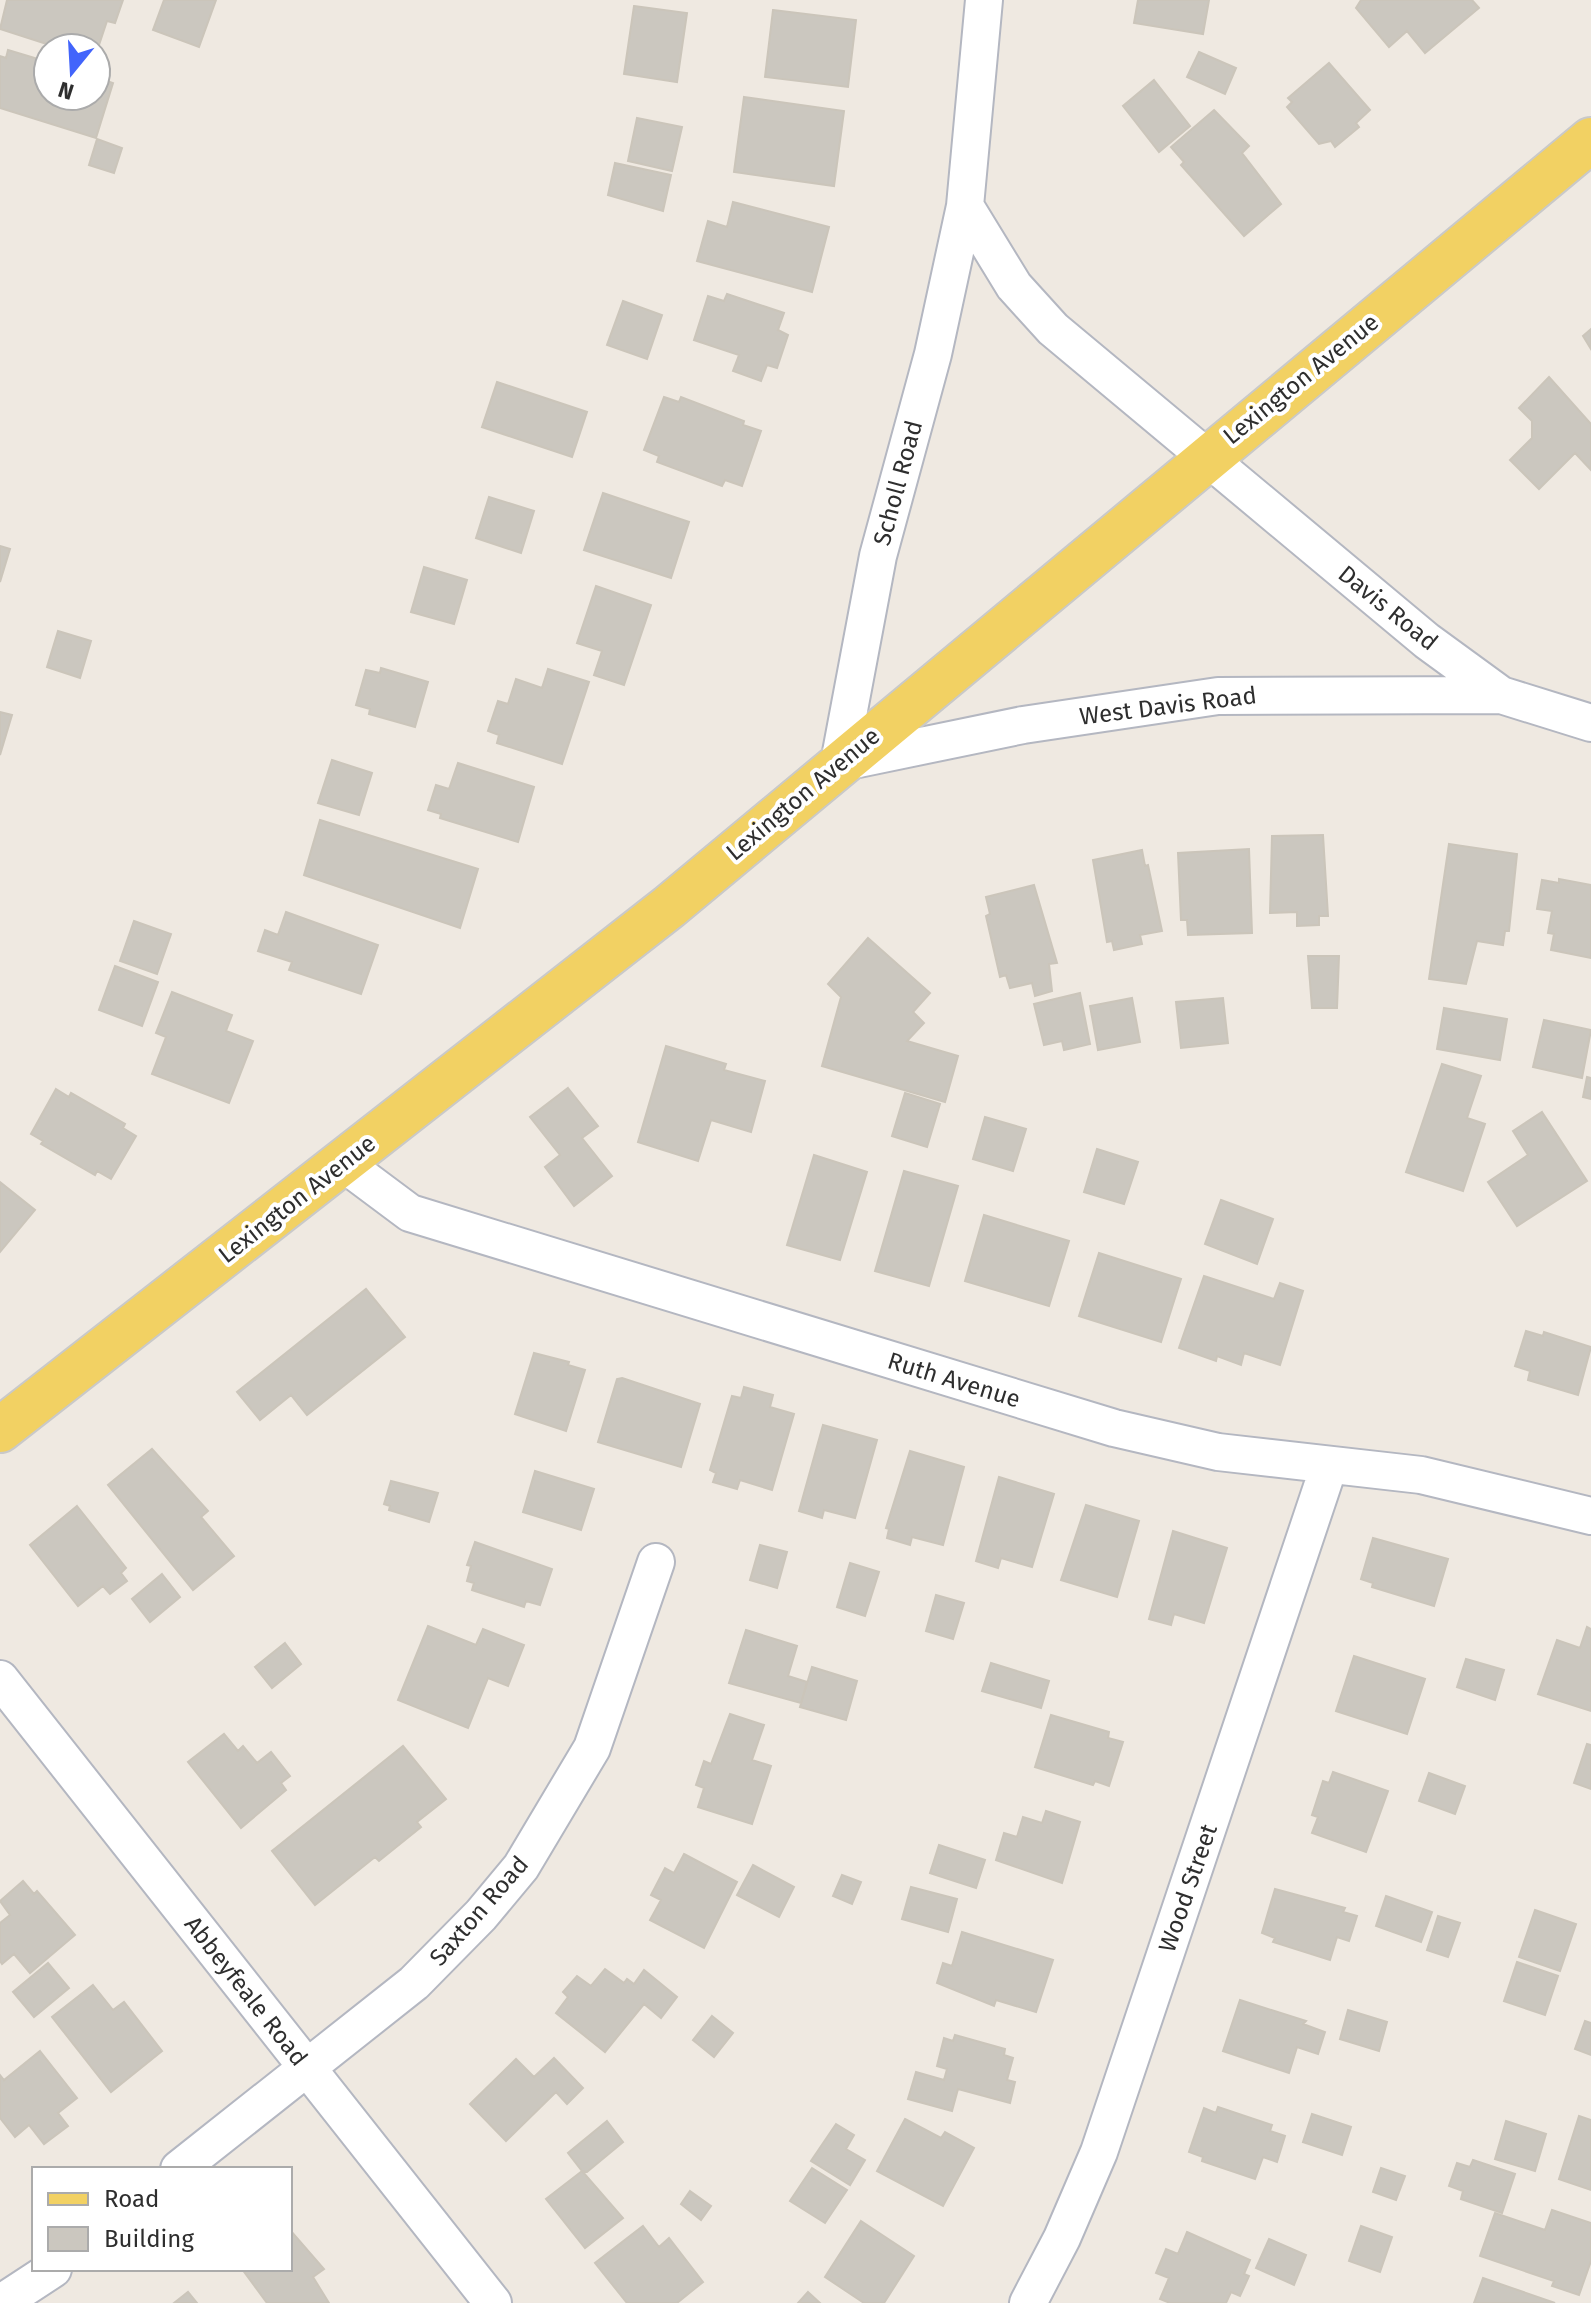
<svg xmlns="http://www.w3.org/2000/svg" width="1591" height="2303" font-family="'Fira Sans',sans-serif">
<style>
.building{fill:#cbc7bf;stroke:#cbc5ba;stroke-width:2}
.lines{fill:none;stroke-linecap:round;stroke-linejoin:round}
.minor-casing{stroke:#b4b7c1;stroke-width:40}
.primary-casing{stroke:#c9c9c9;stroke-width:48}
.minor{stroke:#fff;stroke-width:36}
.primary{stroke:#f2d163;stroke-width:44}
.labels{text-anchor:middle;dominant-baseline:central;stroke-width:8;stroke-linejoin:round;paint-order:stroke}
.street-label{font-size:24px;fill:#2e2e2e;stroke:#fff}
</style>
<rect width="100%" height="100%" fill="#efe9e1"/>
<path class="building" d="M7,0H123L115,23L107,21L96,54V48H59L0,29Z
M164,0H216L199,47L153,30Z
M1138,0H1209L1203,34L1134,23Z
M1361,0H1472L1479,8L1425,53L1407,31L1389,47L1356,8Z
M634,6L687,13L677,82L624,74Z
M773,10L856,20L848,87L765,77Z
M8,50L48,62V96H96V77L113,83L96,138L0,108V56L6,58Z
M1199,52L1236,68L1225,94L1187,77Z
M1329,63L1370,110L1356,123L1359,127L1335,147L1331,141L1319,144L1287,107L1292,102L1288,98Z
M1154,80L1190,126L1159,152L1123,106Z
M744,97L844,111L834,186L734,172Z
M1214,110L1249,146L1242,153L1281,204L1244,236L1181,165L1184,162L1171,147Z
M637,118L682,127L672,171L628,161Z
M97,139L122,148L114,173L89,165Z
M615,163L671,175L663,211L608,195Z
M733,202L829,227L812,292L697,261L708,221L727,227Z
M727,294L784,313L778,330L788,335L777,368L767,365L761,381L733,371L739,355L694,340L708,296L724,301Z
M623,301L662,315L647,359L607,345Z
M1591,329V349L1583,336Z
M1549,377L1591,424V470L1575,453L1539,489L1510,460L1532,438V421L1519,408Z
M497,382L587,412L572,457L482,427Z
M664,397L679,402L681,397L744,421L743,425L761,431L742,486L725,480L722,486L657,462L659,456L644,450Z
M603,493L689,522L671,578L584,550Z
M489,497L534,511L521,553L476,538Z
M0,546L10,549L0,582Z
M424,567L467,580L454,624L411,612Z
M596,586L651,605L624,685L594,675L602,651L577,643Z
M58,631L91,641L80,678L47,667Z
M381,668L428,682L415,727L369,714L370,709L356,705L366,670L380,673Z
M548,669L589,682L562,764L497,743L499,735L488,731L498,701L508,704L516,679L542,688Z
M0,712L12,715L0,755Z
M332,760L372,773L359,815L318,803Z
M458,763L534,787L518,842L440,818L441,814L428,810L436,785L449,789Z
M320,820L478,869L460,928L304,875Z
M1323,835L1328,916H1319V925L1297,926V912L1270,913L1272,836Z
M1449,844L1517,854L1509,931H1505L1503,945L1477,941L1466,984L1429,979Z
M1249,849L1252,933L1188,935L1187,920H1181L1178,853Z
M1142,850L1145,866L1148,865L1162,931L1140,935L1142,944L1114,950L1112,941L1107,942L1093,860Z
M1559,879L1591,885V958L1551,950L1554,934L1548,933L1552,911L1537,909L1542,880L1559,883Z
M1034,885L1057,963L1049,964L1052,991L1035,996L1032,983L1010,988L1006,975L1000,977L986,916L990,914L986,897Z
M286,912L378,945L361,994L289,970L292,962L258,951L265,930L278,935Z
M134,921L171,934L157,974L120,961Z
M868,938L930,993L913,1012L924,1023L907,1041L958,1056L945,1102L822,1066L841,997L828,984Z
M1308,956H1339L1337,1008H1312Z
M115,966L158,982L142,1026L99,1010Z
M172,992L232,1015L226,1031L253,1041L229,1103L152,1074L166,1037L156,1033Z
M1080,993L1090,1044L1064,1050L1062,1041L1044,1045L1034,1004Z
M1132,998L1140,1042L1098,1050L1090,1006Z
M1223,998L1228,1043L1181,1048L1176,1002Z
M1444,1008L1507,1019L1500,1060L1437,1049Z
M1544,1020L1591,1030L1582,1078L1533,1067Z
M666,1046L726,1064L724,1070L765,1081L751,1132L711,1120L698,1161L638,1142Z
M1442,1064L1481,1076L1467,1118L1485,1124L1463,1191L1406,1172Z
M1587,1077L1591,1078V1099L1583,1097Z
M568,1088L598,1126L582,1138L612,1176L574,1206L545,1167L560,1155L530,1117Z
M56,1089L69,1097L71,1093L125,1124L123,1128L136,1136L111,1179L97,1171L95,1175L41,1144L43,1141L31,1134Z
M905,1093L940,1104L927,1147L892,1136Z
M1542,1112L1587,1181L1517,1226L1488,1182L1528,1155L1513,1131Z
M985,1117L1026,1129L1013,1171L973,1159Z
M1097,1149L1138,1162L1124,1204L1084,1192Z
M814,1155L867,1172L840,1260L787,1245Z
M904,1171L958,1186L929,1286L875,1271Z
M0,1182L35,1210L0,1252Z
M1221,1200L1273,1219L1257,1264L1205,1244Z
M984,1215L1069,1241L1049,1306L965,1281Z
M1099,1253L1181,1279L1161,1342L1079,1316Z
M1204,1276L1274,1299L1280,1283L1303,1291L1280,1365L1244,1353L1241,1365L1217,1356L1216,1361L1179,1348Z
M366,1289L405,1337L307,1415L291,1395L260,1420L237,1392Z
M1526,1331L1543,1336L1544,1332L1591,1347L1578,1395L1528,1380L1530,1371L1515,1366Z
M534,1353L569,1362L568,1365L585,1370L566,1431L515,1414Z
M622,1378L700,1404L681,1467L598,1442L617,1379Z
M744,1387L773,1395L770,1407L794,1414L772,1490L740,1480L737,1489L713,1482L716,1473L710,1470L732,1396L741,1398Z
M823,1425L877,1440L855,1518L824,1510L822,1518L799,1511Z
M152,1449L208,1511L201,1517L234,1556L193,1590L108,1485Z
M910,1451L964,1467L943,1545L912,1537L910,1545L887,1538L889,1529L886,1528Z
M535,1471L594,1489L581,1530L523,1512Z
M999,1477L1054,1494L1032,1567L1001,1558L998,1568L976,1561Z
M391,1481L438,1493L429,1522L389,1510L390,1506L384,1504Z
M1086,1505L1139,1521L1117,1597L1061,1580Z
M77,1506L126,1568L121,1573L127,1581L110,1594L103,1586L78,1606L30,1545Z
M1173,1531L1227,1548L1204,1623L1174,1614L1171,1625L1149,1619Z
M1373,1538L1448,1559L1434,1606L1372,1587L1373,1583L1361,1579Z
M475,1542L552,1569L540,1605L526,1601L524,1607L472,1590L474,1583L467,1581L471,1566L467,1565Z
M760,1545L787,1552L777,1588L750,1580Z
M850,1563L879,1572L865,1616L837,1607Z
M162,1574L180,1597L150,1622L132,1599Z
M936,1595L964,1603L953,1639L926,1631Z
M428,1626L476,1645L483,1629L524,1645L508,1686L488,1678L468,1728L398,1700Z
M1587,1627L1591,1629V1711L1538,1694L1557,1640L1580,1648Z
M746,1630L797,1646L788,1676L807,1682L801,1703L729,1683Z
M285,1643L301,1664L272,1688L255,1667Z
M1354,1656L1425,1679L1407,1734L1336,1711Z
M1466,1659L1504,1670L1495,1700L1457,1687Z
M991,1663L1049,1681L1041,1708L982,1691Z
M812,1667L857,1681L846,1720L800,1707Z
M730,1714L764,1725L752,1760L771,1766L752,1824L698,1807L704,1788L696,1785L704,1761L711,1764Z
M1051,1715L1109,1732L1108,1738L1123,1742L1109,1786L1095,1781L1093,1785L1035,1767Z
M224,1734L238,1751L243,1746L257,1763L271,1752L290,1776L281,1783L286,1790L241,1828L188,1762Z
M1587,1744L1591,1745V1789L1574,1783Z
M403,1746L446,1799L417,1822L421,1827L379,1861L375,1857L315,1905L272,1851Z
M1333,1772L1388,1791L1366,1852L1312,1833L1318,1817L1312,1815L1323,1781L1329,1783Z
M1429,1773L1465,1786L1455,1814L1419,1801Z
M1046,1811L1080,1822L1062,1883L996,1860L1004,1833L1017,1837L1023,1817L1042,1823Z
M939,1845L985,1860L976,1888L930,1873Z
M684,1854L737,1882L704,1948L650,1920L661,1900L651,1895L665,1868L674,1873Z
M753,1865L794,1887L779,1917L737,1895Z
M842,1875L861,1882L852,1904L833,1896Z
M23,1881L34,1894L37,1891L75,1935L30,1973L14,1954L2,1964L0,1961V1923L10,1915L0,1901Z
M911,1887L957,1899L948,1932L902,1919Z
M1275,1889L1345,1908L1343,1912L1357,1916L1349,1941L1337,1937L1330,1960L1273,1942L1275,1938L1262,1933Z
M1386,1896L1432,1912L1421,1942L1376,1926Z
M1535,1910L1576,1924L1560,1971L1519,1957Z
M1438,1916L1460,1923L1448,1957L1427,1950Z
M962,1932L1053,1960L1036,2012L996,2000L994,2006L937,1983L943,1963L952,1966Z
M1517,1962L1558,1976L1545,2015L1504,2001Z
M48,1963L69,1988L34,2017L13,1992Z
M605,1969L624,1983L627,1979L634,1984L644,1970L677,1997L661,2018L644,2004L605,2052L556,2013L568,1997L563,1992L577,1976L591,1986Z
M93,1985L113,2010L124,2002L162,2051L111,2092L52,2017Z
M1240,2000L1306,2021L1303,2024L1325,2032L1318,2054L1297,2047L1289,2073L1223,2051Z
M1348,2010L1387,2022L1379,2051L1340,2039Z
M712,2016L733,2033L714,2057L693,2040Z
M1585,2021L1591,2023V2055L1575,2049Z
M955,2035L1005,2049L1004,2055L1013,2058L1007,2080L1015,2082L1010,2103L958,2089L952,2111L908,2099L916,2072L944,2080L947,2069L937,2066L944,2038L953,2041Z
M40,2051L77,2098L58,2113L68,2126L44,2144L29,2125L15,2137L0,2118V2075L4,2080Z
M554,2058L583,2088L567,2104L556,2092L506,2141L470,2104L516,2059L534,2077Z
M1218,2107L1272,2125L1270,2131L1285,2136L1277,2162L1263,2157L1255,2179L1202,2161L1203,2157L1189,2152L1204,2108L1216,2113Z
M1312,2114L1351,2127L1342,2155L1303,2142Z
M1579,2116L1591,2120V2190L1559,2179Z
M905,2119L941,2138L945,2132L974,2148L943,2206L877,2171Z
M607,2121L623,2142L587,2172L582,2171L568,2153Z
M1506,2121L1546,2134L1535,2171L1495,2159Z
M836,2124L854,2135L846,2149L865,2160L850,2185L811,2161Z
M1473,2160L1515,2174L1502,2213L1461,2199L1463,2191L1449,2186L1457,2163L1470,2167Z
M812,2168L847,2190L825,2223L790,2201Z
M1381,2168L1405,2176L1396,2200L1373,2192Z
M582,2171L623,2218L585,2248L546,2199Z
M690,2191L711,2206L701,2220L681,2204Z
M1552,2210L1591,2223V2261L1579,2295L1552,2286L1554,2281L1480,2256L1495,2213L1545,2230Z
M861,2221L914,2256L884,2303H864L825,2277Z
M643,2226L659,2247L669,2238L703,2282L677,2303H627L595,2263Z
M1361,2226L1392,2237L1380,2272L1349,2261Z
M290,2230L324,2269L313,2277L329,2303H267L242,2269H290Z
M1187,2232L1250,2260L1244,2274L1249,2276L1240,2296L1231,2292L1226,2303H1170L1160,2299L1169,2278L1156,2273L1166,2249L1178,2254Z
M1269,2239L1306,2255L1294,2285L1256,2268Z
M1483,2278L1555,2303H1474Z
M188,2292L197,2303H174Z
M808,2292L820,2303H798Z"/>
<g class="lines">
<defs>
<path id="minor" d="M984,0L965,206L1014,286L1053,329L1427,641L1501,695L1591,723
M965,206L933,354L878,556L839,763L1023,725L1218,696L1501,695
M343,1163L410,1213L1114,1428L1218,1452L1421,1475L1591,1516
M0,1679L493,2303
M179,2169L414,1983L481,1915L521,1867L592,1748L656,1562
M1,2303L53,2269
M1028,2303L1062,2238L1099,2152L1329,1466"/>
<path id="primary" d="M0,1430L669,907L1591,140"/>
</defs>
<use href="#minor" class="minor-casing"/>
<use href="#primary" class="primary-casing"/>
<use href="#minor" class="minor"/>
<use href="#primary" class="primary"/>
</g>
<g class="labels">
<g class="street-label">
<text transform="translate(1301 379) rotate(-39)">Lexington Avenue</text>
<text transform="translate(898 483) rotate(-75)">Scholl Road</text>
<text transform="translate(1388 608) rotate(39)">Davis Road</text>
<text transform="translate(1168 706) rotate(-7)">West Davis Road</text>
<text transform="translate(803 794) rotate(-40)">Lexington Avenue</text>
<text transform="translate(297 1199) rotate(-38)">Lexington Avenue</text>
<text transform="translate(954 1380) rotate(17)">Ruth Avenue</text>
<text transform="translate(1188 1888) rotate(-71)">Wood Street</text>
<text transform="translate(479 1911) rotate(-49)">Saxton Road</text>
<text transform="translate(246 1991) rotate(52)">Abbeyfeale Road</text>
</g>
</g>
<rect x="32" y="2167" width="260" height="104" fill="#ffffff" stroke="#ababab" stroke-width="2"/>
<rect x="48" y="2193" width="40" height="12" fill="#f2d163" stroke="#ababab" stroke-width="2"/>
<text x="104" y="2207" font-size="24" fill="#2e2e2e">Road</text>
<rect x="48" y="2227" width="40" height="24" fill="#cbc7bf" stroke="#ababab" stroke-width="2"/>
<text x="104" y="2247" font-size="24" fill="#2e2e2e">Building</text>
<g transform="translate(72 72) rotate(198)"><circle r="38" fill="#ffffff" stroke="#ababab" stroke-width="2"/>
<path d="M0-6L14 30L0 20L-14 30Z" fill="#4264fb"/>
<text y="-12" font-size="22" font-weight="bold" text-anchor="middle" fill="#2e2e2e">N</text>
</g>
</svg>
